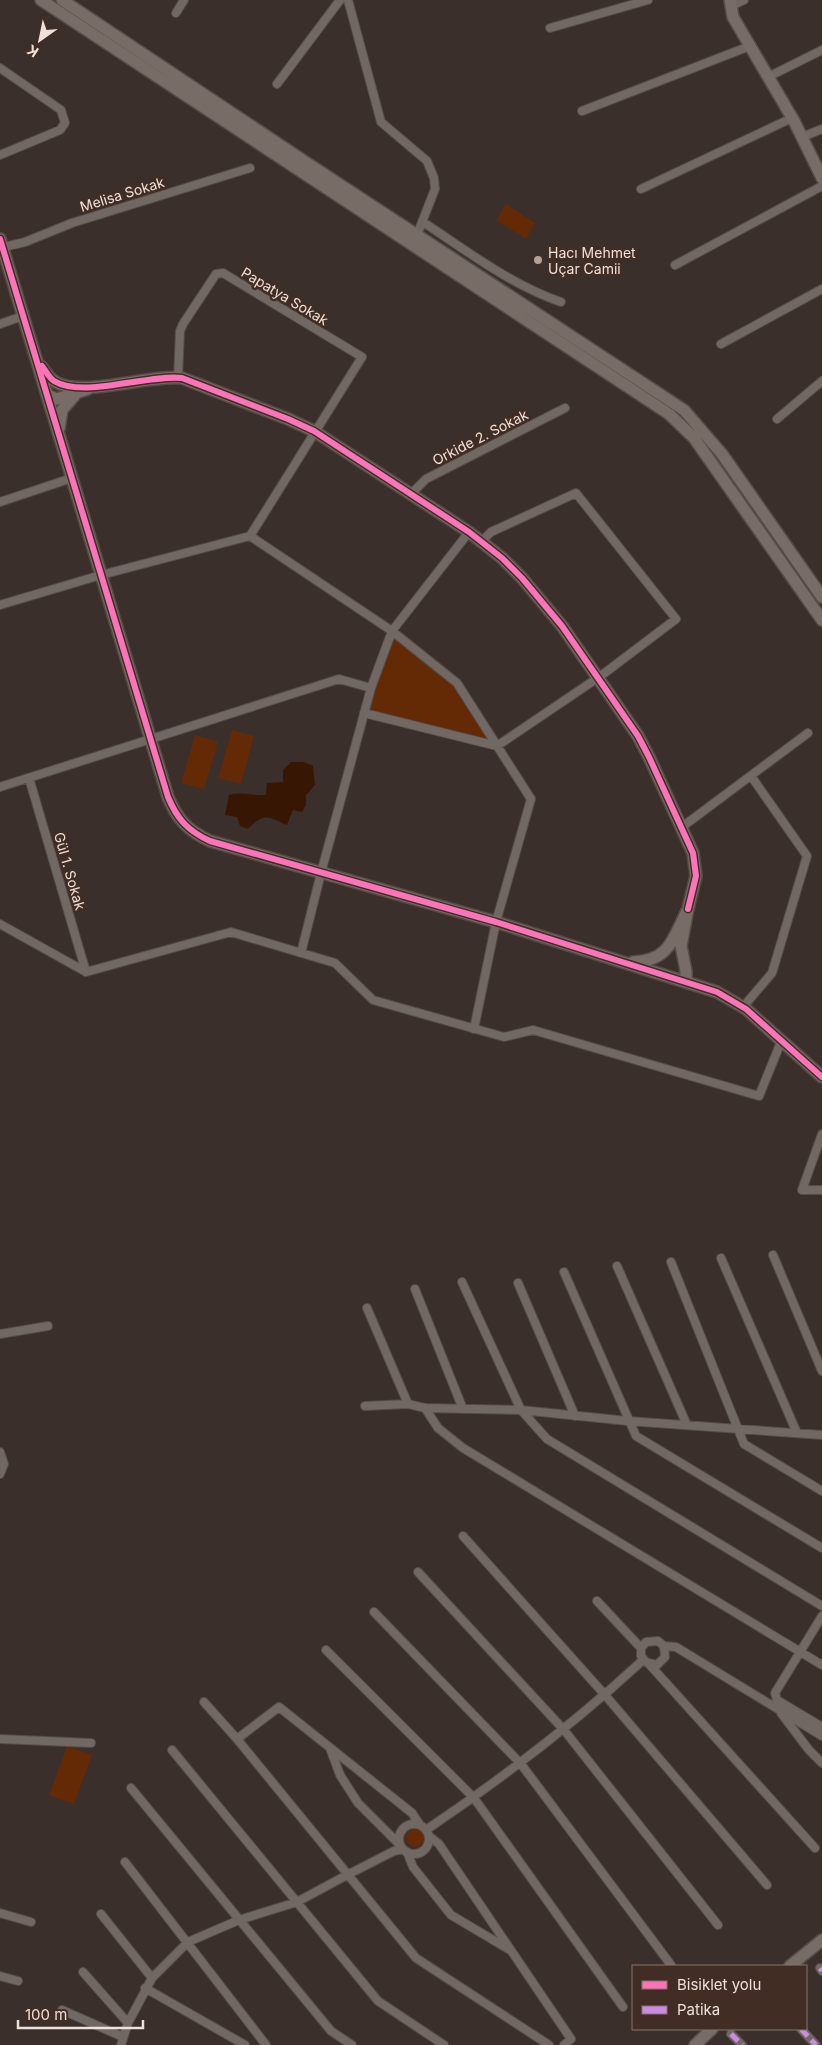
<svg xmlns="http://www.w3.org/2000/svg" width="822" height="2045" font-family="Inter,sans-serif">
<style>
.green{fill:#642a06}
.water{fill:#381604}
.lines{fill:none;stroke-linecap:round;stroke-linejoin:round}
.street-casing{stroke:#564c47;stroke-width:10}
.secondary-casing{stroke:#564c47;stroke-width:14}
.street{stroke:#716864;stroke-width:8}
.secondary{stroke:#786c66;stroke-width:11}
.quiet{stroke:#ca8be6;stroke-width:5;stroke-dasharray:10 5;stroke-linecap:butt}
.cycleway-casing{stroke:#412d23;stroke-width:9}
.cycleway{stroke:#fb73b8;stroke-width:6}
.poi-dot{fill:#afa29c;stroke:#412d23;stroke-width:2}
.labels{text-anchor:middle;dominant-baseline:central;stroke-width:5;stroke-linejoin:round;paint-order:stroke}
.street-label{font-size:14px;fill:#eee0da;stroke:#412d23}
.poi-label{font-size:14px;fill:#eee0da;stroke:#412d23;text-anchor:start}
</style>
<rect width="100%" height="100%" fill="#3a2f2a"/>
<path class="green" d="M506,204L535,223L526,239L496,220Z
M392,631L457,683L497,746L364,713Z
M232,730L254,736L241,784L218,778Z
M195,735L218,742L204,789L181,783Z
M67,1746L92,1755L74,1804L49,1795Z
M406 1838a9 9 0 1 1 18 0a9 9 0 1 1-18 0Z"/>
<path class="water" d="M291,762H304L313,766L315,785L306,795V805L302,812L293,810L287,825C268,817 265,812 248,829L240,826L237,817L225,815L229,795C242,791 252,796 266,795L267,783L283,782V770Z"/>
<g class="lines">
<defs>
<path id="street" d="M348,0L381,122L427,161L434,178L435,189L417,235
M731,6L744,0
M176,13L184,0
M550,28L648,0
M0,68L61,110L65,123L60,130L0,155
M768,77L822,50
M277,84L340,0
M582,111L750,46
M802,137L822,129
M641,189L792,118
M423,222C467,251 511,285 561,302
M0,248L25,242L72,223L250,168
M675,265L822,186
M0,324L23,316
M721,344L822,289
M178,378L180,331L183,324L216,274L223,273L362,357L250,536
M777,419L822,381
M411,494L426,479L565,408
M0,502L72,478
M0,605L101,575L250,536L392,631L457,683L531,799L496,922L474,1029
M364,713L497,746L602,675L676,619L576,493L491,532L482,541
M29,778L86,972
M0,787L339,679L371,688
M682,827L808,733
M0,924L86,972L231,932L335,963L373,1000L504,1037L533,1030L759,1096L781,1042
M301,953L321,873L371,688L392,631L469,532
M743,1007L772,973L807,856L751,776
M822,1134L802,1190H822
M773,1255L822,1371
M721,1258L797,1433
M671,1262L744,1444L822,1491
M617,1266L687,1425
M564,1272L636,1436L822,1548
M462,1282L521,1410L547,1439L822,1606
M518,1283L575,1416
M415,1289L463,1409
M367,1308L408,1404
M0,1334L48,1326
M365,1406L408,1404L425,1408L521,1410L628,1421L822,1435
M425,1408L438,1428L463,1448L822,1665
M0,1452L4,1464L0,1474
M463,1536L605,1695L767,1885
M418,1572L564,1730L718,1925
M597,1601L641,1648V1656L646,1662L657,1665L665,1657L664,1646L658,1641L646,1642L641,1648
M374,1612L521,1764L671,1965
M822,1616L775,1693L777,1700L822,1727
M664,1646L676,1647L822,1736
M326,1650L474,1798L623,2007
M649,1664L815,1848
M204,1702L237,1739L416,1958L549,2045
M781,1713L809,1750L822,1763
M0,1739L91,1743
M237,1739L279,1707L412,1813L420,1825
M330,1748L340,1775L358,1803L400,1845
M172,1750L378,2001L444,2045
M131,1788L331,2031L352,2045
M399 1839a15 15 0 1 1 30 0a15 15 0 1 1-30 0Z
M426,1830C503,1778 575,1723 643,1660
M429,1836L439,1844L571,2039L564,2045
M407,1852L413,1867L451,1915L510,1950
M125,1862L266,2045
M0,1913L31,1922
M101,1914L152,1978
M820,1968L822,1971
M83,1972L128,2023
M0,1976L18,1981
M145,1988L245,2045
M62,2010L123,2037
M801,2029L816,2045
M731,2034L742,2045
M121,2045L128,2023L152,1978L188,1942L239,1920L297,1902L347,1875L394,1851L403,1849"/>
<path id="secondary" d="M41,0L669,414L694,438L822,620
M62,0L304,161L684,410L722,454L822,597
M730,0L733,17L794,121L822,178
M0,239L168,797C177,819 188,831 210,841L496,922L717,992L746,1009L822,1077
M41,366C45,371 48,377 54,381C81,399 148,374 182,378L288,419L314,431L469,532L502,558L522,578L562,626L638,736L649,757L693,853L696,876L688,909
M46,392L49,396L57,399L88,389
M59,429L62,410L75,395
M633,962C671,961 673,937 688,909L681,946L686,971V981
M790,1966L822,1940
M695,2045L712,2029"/>
</defs>
<use href="#street" class="street-casing"/>
<use href="#secondary" class="secondary-casing"/>
<use href="#street" class="street"/>
<use href="#secondary" class="secondary"/>
<path class="quiet" d="M820,1968L822,1971
M801,2029L816,2045
M731,2034L742,2045"/>
<defs>
<path id="cycleway" d="M0,239L168,797C177,819 188,831 210,841L496,922L717,992L746,1009L822,1077
M42,366C46,371 49,378 54,381C83,399 148,374 182,378L288,419L314,431L469,532L502,558L522,578L562,626L638,736L649,757L693,853L696,876L688,909"/>
</defs>
<use href="#cycleway" class="cycleway-casing"/>
<use href="#cycleway" class="cycleway"/>
</g>
<circle class="poi-dot" cx="538" cy="260" r="5"/>
<g class="labels">
<g class="street-label">
<text transform="translate(122 194) rotate(-17)">Melisa Sokak</text>
<text transform="translate(285 296) rotate(31)">Papatya Sokak</text>
<text transform="translate(480 437) rotate(-27)">Orkide 2. Sokak</text>
<text transform="translate(70 871) rotate(74)">Gül 1. Sokak</text>
</g>
<g class="poi-label">
<text x="548" y="252">Hacı Mehmet<tspan x="548" dy="16">Uçar Camii</tspan></text>
</g>
</g>
<rect x="632" y="1965" width="175" height="65" fill="#412d23" stroke="#86756c"/>
<rect x="642" y="1981" width="25" height="8" fill="#fb73b8" stroke="#86756c"/>
<text x="677" y="1990" font-size="15" fill="#eee0da">Bisiklet yolu</text>
<rect x="642" y="2006" width="25" height="8" fill="#ca8be6" stroke="#86756c"/>
<text x="677" y="2015" font-size="15" fill="#eee0da">Patika</text>
<g transform="translate(40 40) rotate(213)" stroke="#412d23" stroke-width="4" paint-order="stroke">
<path d="M0-4L9 19L0 12L-9 19Z" fill="#eee0da"/>
<text y="-8" font-size="14" font-weight="bold" text-anchor="middle" fill="#eee0da">K</text>
</g>
<path d="M18 2020v8h125v-8" fill="none" stroke="#eee0da" stroke-width="2.5"/>
<text x="25" y="2020" font-size="15" fill="#eee0da" stroke="#412d23" stroke-width="4" paint-order="stroke">100 m</text>
</svg>
